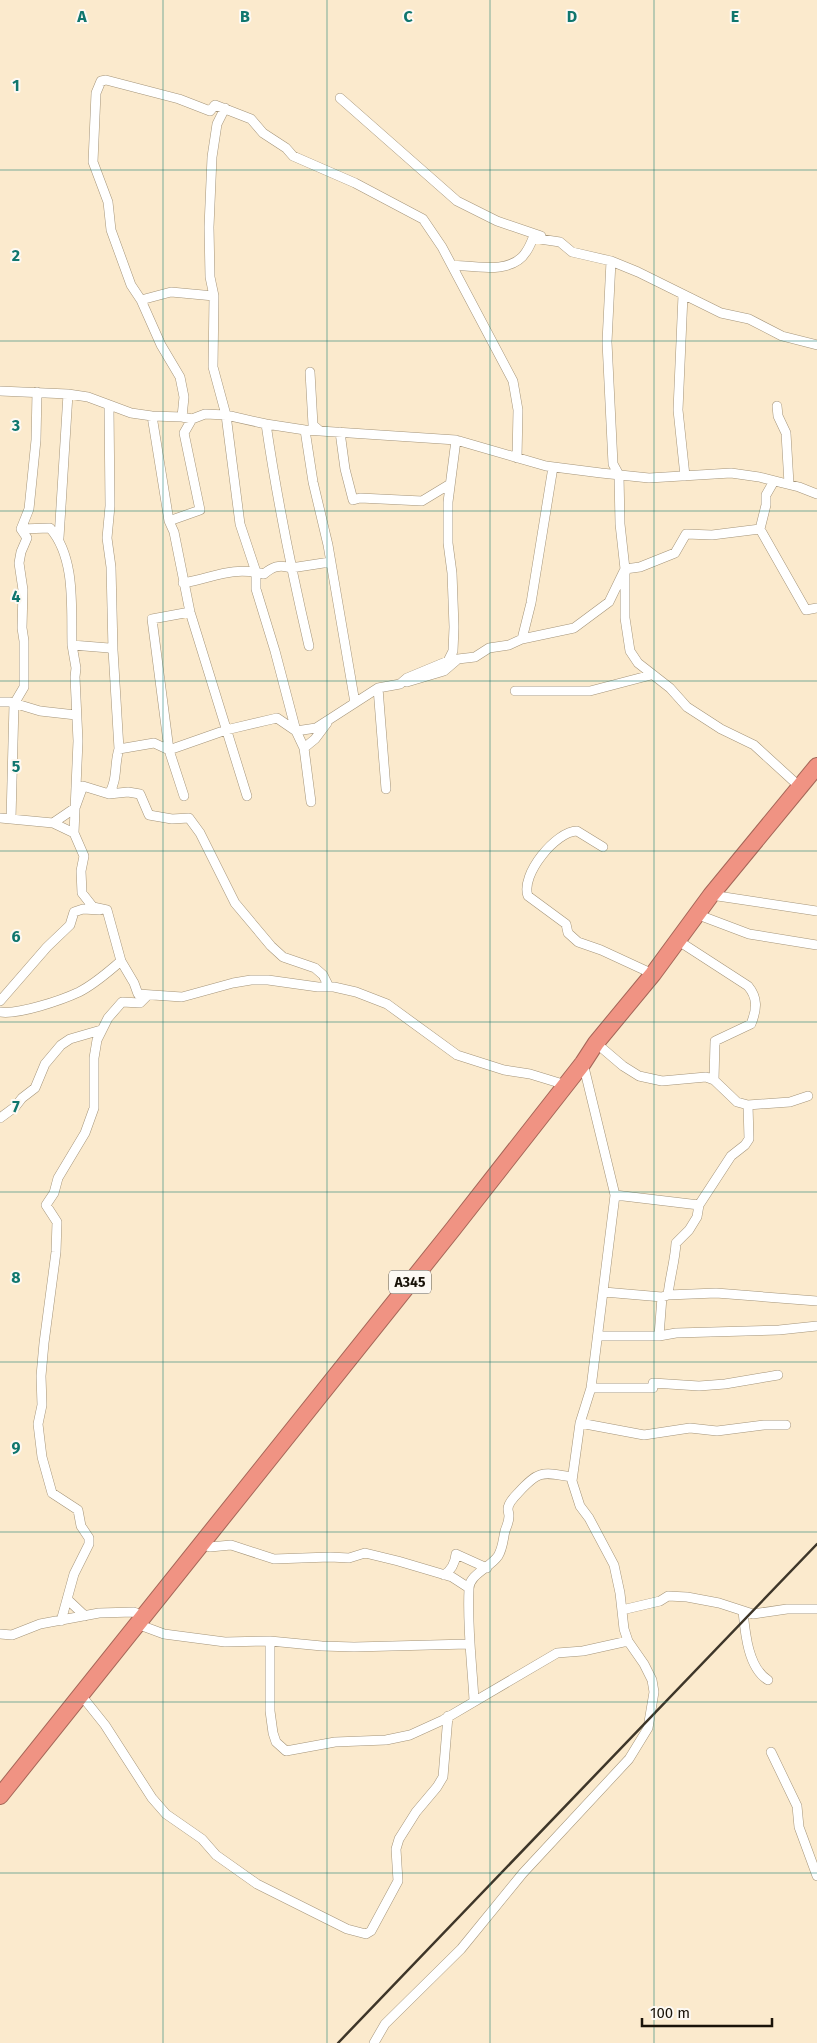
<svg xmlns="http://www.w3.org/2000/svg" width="817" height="2043" font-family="'Fira Sans',sans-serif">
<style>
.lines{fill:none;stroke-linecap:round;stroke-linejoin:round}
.street-casing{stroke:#a49479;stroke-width:10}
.highway-casing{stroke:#a56658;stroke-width:18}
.street{stroke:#fff;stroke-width:9}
.highway{stroke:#f09383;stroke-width:16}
.rail{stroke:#3e3629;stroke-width:2.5}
.grid{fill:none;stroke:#0f766e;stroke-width:1;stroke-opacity:0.55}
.labels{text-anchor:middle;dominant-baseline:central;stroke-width:4;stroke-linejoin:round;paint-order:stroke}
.shield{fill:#fdf9f3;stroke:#5d584f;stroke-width:1}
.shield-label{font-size:14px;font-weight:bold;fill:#191309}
.grid-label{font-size:16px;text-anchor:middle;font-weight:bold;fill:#0f766e;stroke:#fdf9f3;stroke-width:4;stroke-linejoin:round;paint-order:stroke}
</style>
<rect width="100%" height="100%" fill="#fbeacd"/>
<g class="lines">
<defs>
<path id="street" d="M340,98L457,201L497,221L541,236
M225,108L217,124L212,157L209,227L210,277L214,296L213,367L226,415L240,524L256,572V589L275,651L296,731L304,748L311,802
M611,261L607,342L613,464L619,475L620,524L625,569V618L630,651L638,663L670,688L687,707L721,729L754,745L800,787
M452,265C474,266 512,275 526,252C529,248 531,243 533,238L560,242L572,252L611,261L638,272L721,313L749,319L782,336L817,345
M683,295L678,410L685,476
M141,300L171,292L214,296
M310,372L313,425L320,431
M0,391L68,394L88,397L131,413L152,416L182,417L192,419L205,414L226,415L266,424L305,430L456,440L546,466L601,473L649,478L731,473L759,477L799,487L817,494
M777,406L778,416L786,433L789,484
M109,407L110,506L107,538L111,567L113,650L119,749
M152,416L169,521L174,532L190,612L247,796
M182,417L184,397L180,377L161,345L141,300L131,285L111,230L108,202L93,162L96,93L101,81L106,80L179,99L210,111L215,105L251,119L263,133L286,148L293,156L355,183L423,219L442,247L513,381L518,410L517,458
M266,424C277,499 292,573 309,646
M305,430L313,482L328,545L355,703
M340,432L345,469L353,500L360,498L422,501L450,484
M169,521L200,510L184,433L192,419
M21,529L50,528C76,558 71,607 72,645
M760,529L806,610L817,608
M59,538L68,394
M183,583C214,578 230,566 264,574C272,567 279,564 291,568L330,562
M522,639L531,603L553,467
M407,682L444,671L458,659L475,657L489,648L509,645L522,639L574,628L609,602L625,569L640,567L675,553L686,534L712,535L760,529L766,505V495L774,481
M378,688L386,789
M515,691H590L651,675
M0,702H10L40,711L76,715
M304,748L315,739L327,723
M109,794C118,779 114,764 119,749L154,743L169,750L226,730L277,718L296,731L316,728L378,688L400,684L407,678L448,661L453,651L454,627L452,573L448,543V502L456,440
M184,796L169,750L152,619L190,612
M0,818L53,823L74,833
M11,819L14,704L24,687V641L22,628L23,590L19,563L21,552L27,538L21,529L29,509L36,440L37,392
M53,823L75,808L83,786L109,794L128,792L140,794L149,815L172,819L189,818L200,833L235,903L271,946L283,957L315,968L323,975L329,987
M603,847L577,831C556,831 520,875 528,896L566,924L568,933L578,942L601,950L653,974
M711,895L817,911
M107,910L121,961L134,983L138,994L182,997L233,983L251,980H268L318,987H334L356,992L387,1004L457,1055L504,1070L530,1074L566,1085
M107,910L93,907L82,893L81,871L84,856L74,833L78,741L75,677L76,668L72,645L109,648L113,650
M696,914L749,934L817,945
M677,940L748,986C758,998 757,1009 751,1024L715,1041L714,1080
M0,1001L47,947L70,925L74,912L83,909L100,910
M0,1012C18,1015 62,1000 79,992C95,984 108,972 121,961
M596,1043L623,1066L639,1076L662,1081L706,1077L714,1080L737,1102L748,1105L790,1102L808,1096
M0,1118L15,1107L22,1098L35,1088L45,1064L61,1045L70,1039L101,1030
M615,1195L699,1205
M604,1292L662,1297L668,1295L716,1293L817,1301
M668,1295C670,1276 675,1261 676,1243L689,1230L697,1217L699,1205L731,1156L745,1145L749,1139L748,1105
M598,1336H659L676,1333L779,1330L817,1326
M659,1336L662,1297
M591,1388H653V1383L699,1386L725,1384L778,1375
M580,1423L644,1435L690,1428L717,1431L764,1425H786
M200,1544L210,1547L231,1545L274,1559L330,1557L349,1558L365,1553L398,1561L452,1577L469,1588
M444,1575C452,1570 455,1563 456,1554L487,1568
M67,1599L85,1616
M622,1610L660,1601L668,1596L687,1597L719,1603L753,1614L787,1609H817
M743,1611C745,1632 748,1668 768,1680
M61,1621L74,1574L89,1544V1538L81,1526L78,1510L52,1493L42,1457L38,1424L42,1405L41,1376L44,1343L56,1252L57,1222L46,1205L54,1193L58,1178L85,1133L94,1108V1058L97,1040L108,1018L122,1002L140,1003L148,995
M137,1624L164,1634L225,1642L270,1641L322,1646L354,1647L468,1644
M0,1634L12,1635L40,1624L99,1613L134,1612L143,1617
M270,1641V1711L273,1733L276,1742L286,1751L335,1742L386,1740L410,1735L443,1720L557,1653L583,1651L628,1641
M81,1695L105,1725L152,1798L166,1814L202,1839L216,1855L257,1884L347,1929L366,1934L371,1931L398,1881L396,1849L399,1839L416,1812L437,1787L443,1777L448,1716
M474,1700C472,1663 467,1627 469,1589C469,1574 490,1568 498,1556C503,1548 503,1539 505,1531C507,1525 509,1522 509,1516C509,1514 508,1511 508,1509C508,1503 514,1497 518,1493C539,1470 542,1472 572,1477
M771,1752L797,1806L799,1827L817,1876
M374,2043L385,2024L461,1949L523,1873L629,1759L648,1728L654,1692L652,1680L644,1664L628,1641L624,1629L620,1593L614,1565L589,1518L580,1506L572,1481L580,1423L591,1388L615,1195L583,1063"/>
<path id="highway" d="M0,1796L453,1229L583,1063L596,1043L653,974L711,895L817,766"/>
</defs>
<use href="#street" class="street-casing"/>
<use href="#highway" class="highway-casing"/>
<use href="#street" class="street"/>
<use href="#highway" class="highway"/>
<path class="rail" d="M338,2043L817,1544"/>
</g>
<path class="grid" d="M163,0V2043M327,0V2043M490,0V2043M654,0V2043M0,170H817M0,341H817M0,511H817M0,681H817M0,851H817M0,1022H817M0,1192H817M0,1362H817M0,1532H817M0,1702H817M0,1873H817"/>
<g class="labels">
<rect class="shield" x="389" y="1270.5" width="42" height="23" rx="4"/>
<g class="shield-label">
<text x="410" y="1282">A345</text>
</g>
</g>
<g class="grid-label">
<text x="82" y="22">A</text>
<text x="245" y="22">B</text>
<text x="408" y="22">C</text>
<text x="572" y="22">D</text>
<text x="735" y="22">E</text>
<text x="16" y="91">1</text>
<text x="16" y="261">2</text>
<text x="16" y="431">3</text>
<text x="16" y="602">4</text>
<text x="16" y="772">5</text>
<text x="16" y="942">6</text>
<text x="16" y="1112">7</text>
<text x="16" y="1283">8</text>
<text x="16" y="1453">9</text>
</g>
<path d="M642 2018v8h130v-8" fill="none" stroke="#191309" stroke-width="2.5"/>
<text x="650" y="2018" font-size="15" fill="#191309" stroke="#fdf9f3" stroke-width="4" paint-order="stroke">100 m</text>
</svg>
